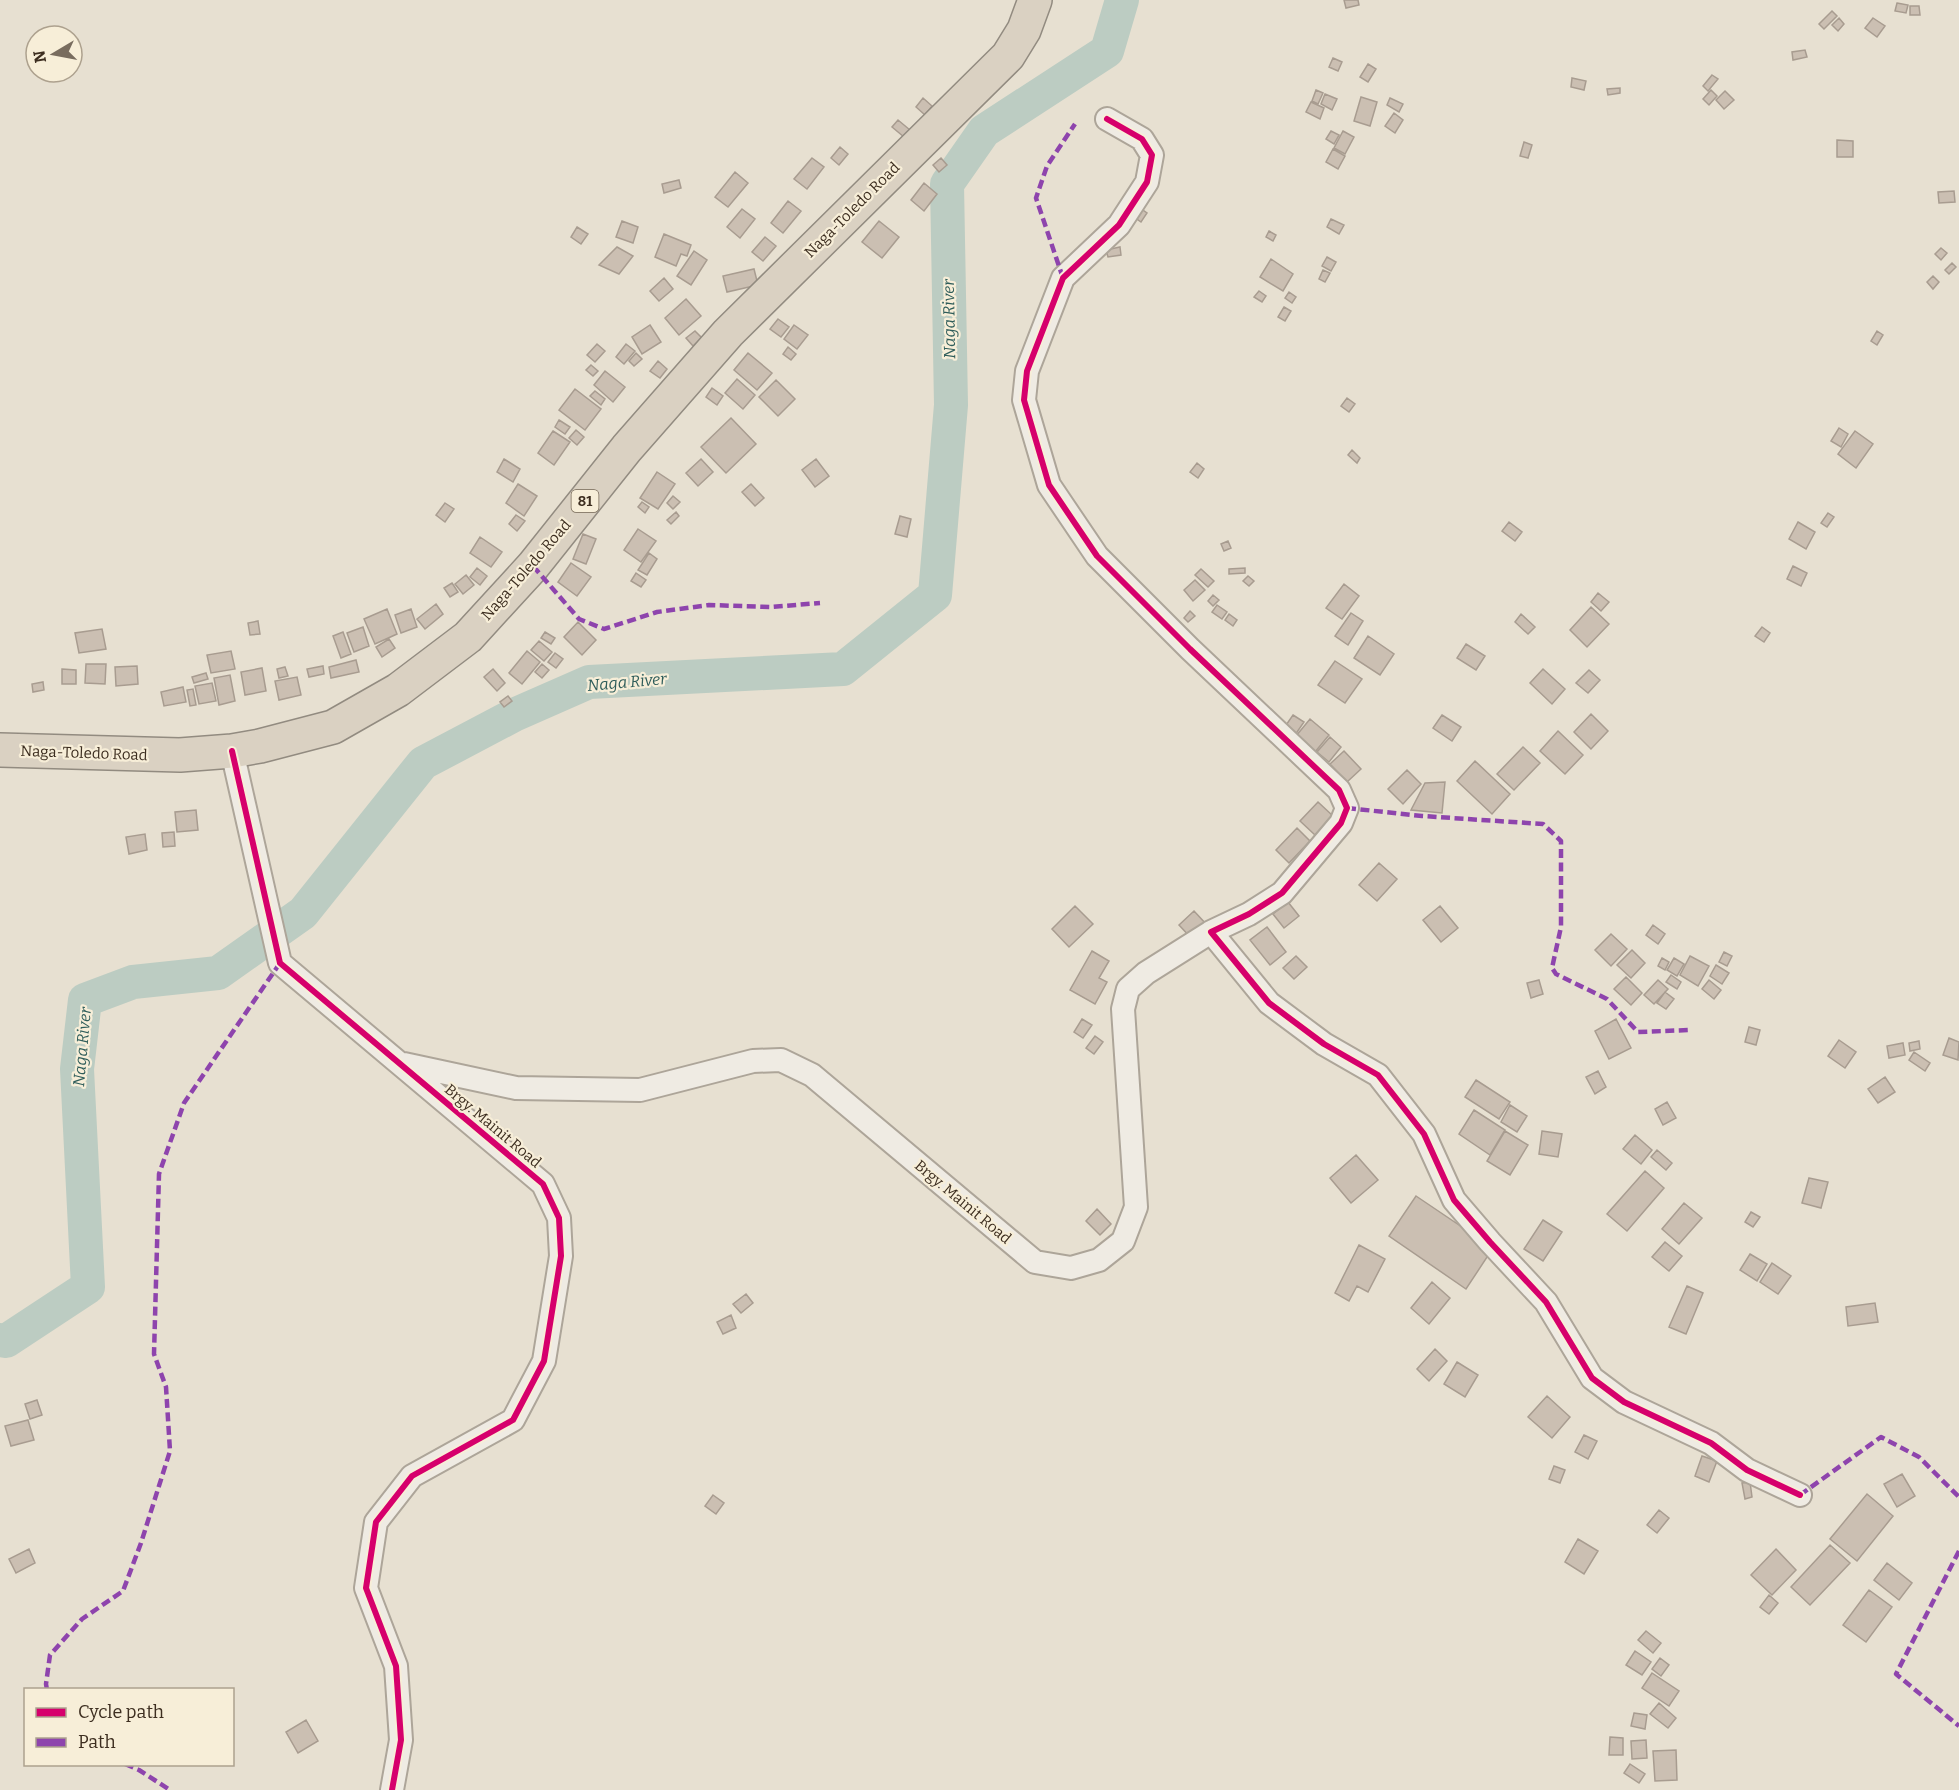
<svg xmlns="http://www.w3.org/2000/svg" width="1959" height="1790" font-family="Bitter,serif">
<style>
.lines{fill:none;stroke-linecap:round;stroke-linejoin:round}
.river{stroke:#bcccc2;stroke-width:34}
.building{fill:#cbbfb2;stroke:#a89c90;stroke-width:1.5}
.street-casing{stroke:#ada599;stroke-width:26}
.highway-casing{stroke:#928b80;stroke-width:36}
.street{stroke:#efebe3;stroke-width:22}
.highway{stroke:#dad1c2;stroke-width:33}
.quiet{stroke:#8e44ad;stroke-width:4.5;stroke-dasharray:9 4.5;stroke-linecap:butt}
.cycleway-casing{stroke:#f7eed8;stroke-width:10}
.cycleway{stroke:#d6006c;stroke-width:6}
.labels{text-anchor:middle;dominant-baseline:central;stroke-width:4.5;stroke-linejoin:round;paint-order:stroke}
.shield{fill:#f7eed8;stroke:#756857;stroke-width:1.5}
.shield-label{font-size:14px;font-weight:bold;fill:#3d2e20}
.street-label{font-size:15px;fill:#3d2e20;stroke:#f7eed8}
.water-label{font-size:16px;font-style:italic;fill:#2f5d5a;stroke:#f7eed8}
</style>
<rect width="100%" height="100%" fill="#e7e0d1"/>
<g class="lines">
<path class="river" d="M0,1340L6,1341L88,1287L77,1069L85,1000L133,982L218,973L303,913L423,763L514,715L589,682L843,669L935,595L951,405L947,184L984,131L1107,51L1122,0"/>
</g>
<path class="building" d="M1344,0H1358L1359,5L1346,8Z
M1897,3L1908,5L1906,13L1895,11Z
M1910,6H1919L1920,15H1910Z
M1832,11L1837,16L1824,29L1819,24Z
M1839,18L1844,24L1838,31L1832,25Z
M1873,18L1885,26L1877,37L1865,28Z
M1805,50L1807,57L1793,60L1792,52Z
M1333,58L1342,62L1338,71L1329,67Z
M1368,64L1376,69L1368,82L1360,77Z
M1712,75L1718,79L1708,91L1703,86Z
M1572,78L1586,81L1584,90L1571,87Z
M1620,88V93L1608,95L1607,89Z
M1316,90L1323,93L1318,104L1312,101Z
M1711,90L1717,96L1709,105L1703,99Z
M1725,91L1734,100L1724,109L1716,100Z
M1325,94L1337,99L1332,110L1321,104Z
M1361,97L1377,102L1370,126L1354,121Z
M923,98L932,106L925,115L916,107Z
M1390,98L1403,104L1399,112L1387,105Z
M1311,102L1324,108L1320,119L1306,112Z
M1394,113L1403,120L1395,133L1385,126Z
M898,120L910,130L904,137L892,127Z
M1331,131L1339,135L1334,144L1326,139Z
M1343,131L1354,137L1345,154L1334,148Z
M1837,140L1853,141V157H1837Z
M1524,142L1532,145L1528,158L1520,156Z
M840,147L848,154L839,165L831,158Z
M1333,149L1345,156L1338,169L1326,162Z
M812,158L824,167L807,189L794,179Z
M941,158L947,165L939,172L933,165Z
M735,172L748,183L728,207L715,197Z
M679,180L681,188L664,193L662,184Z
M924,183L937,194L924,211L911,200Z
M1954,191L1955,202L1939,203L1938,192Z
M788,201L801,211L783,233L771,223Z
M1140,208L1147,213L1141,222L1134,217Z
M742,209L755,219L740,238L727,227Z
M1331,219L1344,225L1339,234L1327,227Z
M622,221L638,227L633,243L616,237Z
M879,221L899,237L882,258L862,242Z
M577,227L588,234L581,244L571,237Z
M1269,231L1276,235L1273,241L1266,237Z
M664,234L691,245L687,256L681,254L676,266L655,257Z
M765,237L776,246L763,261L752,252Z
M617,247L633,256L619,274L599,265Z
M1120,247L1121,255L1108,257L1106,250Z
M1941,248L1947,253L1941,260L1935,254Z
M694,251L707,260L691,285L677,276Z
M1327,257L1336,262L1331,271L1322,266Z
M1271,259L1293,274L1283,291L1260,277Z
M1952,263L1956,267L1949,274L1945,270Z
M754,269L758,285L727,292L723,276Z
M1323,270L1330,273L1325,282L1319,279Z
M1933,276L1939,282L1933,289L1927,282Z
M664,278L673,289L659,301L650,291Z
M1259,291L1266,296L1262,302L1254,297Z
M1289,292L1296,297L1292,303L1285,298Z
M686,299L701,316L679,335L665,318Z
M1284,307L1291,311L1285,321L1278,317Z
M778,319L789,327L781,337L770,329Z
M650,325L661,342L642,354L632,337Z
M794,325L808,335L797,349L784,339Z
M695,331L702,338L693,346L686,338Z
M1877,331L1883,335L1877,345L1871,341Z
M597,344L605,351L595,362L587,355Z
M626,344L635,351L624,364L616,357Z
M788,347L796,354L791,360L783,354Z
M636,353L642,359L634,366L629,361Z
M748,353L772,373L757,390L734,370Z
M658,361L667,369L660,378L650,371Z
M591,365L598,371L593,376L586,370Z
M605,371L625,387L613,402L594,385Z
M737,379L755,395L743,409L725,393Z
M776,380L795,399L778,416L759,397Z
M712,388L723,396L717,405L706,397Z
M575,389L601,409L585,430L559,410Z
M595,391L605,399L601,405L590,396Z
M1347,398L1355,404L1349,412L1341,406Z
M731,418L756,444L726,473L701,447Z
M559,420L570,427L565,434L555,427Z
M1839,428L1848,434L1841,447L1831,441Z
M576,430L584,437L577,445L569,438Z
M553,431L570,442L554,465L538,453Z
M1855,431L1873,444L1856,468L1838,454Z
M1352,450L1360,458L1357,463L1348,455Z
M504,459L520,469L513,482L497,472Z
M701,459L713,472L698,486L686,473Z
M816,459L829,476L815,487L802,470Z
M1197,463L1204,469L1198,478L1190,472Z
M657,472L675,484L658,509L640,498Z
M518,484L537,496L524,516L506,503Z
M751,484L764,498L755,506L742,492Z
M673,496L680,502L673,509L667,503Z
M642,502L649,507L645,513L638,507Z
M445,503L454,509L445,522L436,515Z
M676,512L679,516L671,524L667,520Z
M1828,513L1834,517L1827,527L1821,523Z
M516,515L525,521L517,531L509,524Z
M900,516L911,519L907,537L895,534Z
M1509,522L1522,532L1515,541L1502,531Z
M1798,522L1815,532L1806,549L1789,539Z
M638,529L656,541L641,562L624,550Z
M583,534L596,539L586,564L573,559Z
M480,537L502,552L491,567L470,553Z
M1228,541L1231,548L1224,551L1221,544Z
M649,553L657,559L647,575L638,570Z
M571,563L591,577L577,596L558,582Z
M1793,566L1807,573L1801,586L1787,579Z
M477,568L487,576L480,585L470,577Z
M1245,568V573L1229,574V569Z
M1201,569L1214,581L1208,587L1195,575Z
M636,573L646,580L641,587L631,581Z
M466,575L474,585L463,594L455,584Z
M1248,576L1254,581L1249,586L1243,581Z
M1195,580L1205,590L1193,601L1184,590Z
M452,583L458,592L450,597L444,588Z
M1344,584L1359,596L1342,619L1326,608Z
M1598,593L1609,602L1601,611L1591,602Z
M1213,595L1219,600L1213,606L1208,601Z
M436,604L443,614L425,629L417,619Z
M1217,605L1227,612L1222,619L1212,612Z
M1591,607L1609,624L1587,647L1570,630Z
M387,609L397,634L375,644L364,619Z
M411,609L417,627L401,633L395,615Z
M1190,611L1195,616L1188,622L1184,618Z
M1351,613L1363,621L1348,645L1335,636Z
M1229,614L1237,620L1233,626L1225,620Z
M1521,614L1535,627L1528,634L1515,622Z
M258,621L260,634L250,635L248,623Z
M578,622L596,640L582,655L564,637Z
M363,627L369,646L354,652L347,633Z
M1762,627L1770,633L1764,642L1755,636Z
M102,629L106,649L79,653L75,633Z
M343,632L351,654L341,658L333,636Z
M545,632L555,638L551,644L541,638Z
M1368,636L1394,654L1380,675L1354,658Z
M389,639L395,648L382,657L376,647Z
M539,641L552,652L544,661L531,650Z
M1466,644L1485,656L1476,670L1457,658Z
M231,651L235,669L211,673L207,655Z
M527,651L540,662L522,684L509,673Z
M555,653L563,659L556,668L548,662Z
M356,660L359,672L331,678L329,667Z
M1335,661L1362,679L1345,703L1318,685Z
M86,664H106L105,684L85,683Z
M542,664L549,670L542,678L535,672Z
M137,666L138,684L116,686L115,667Z
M323,666L324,674L309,677L307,669Z
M285,667L288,676L279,678L277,669Z
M262,668L266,691L245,695L241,672Z
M62,669L76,670V684H62Z
M493,669L505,683L497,691L484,677Z
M1543,669L1565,689L1552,704L1530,683Z
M1589,670L1600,680L1588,693L1576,683Z
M206,673L208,679L194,683L192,677Z
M230,675L235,701L219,705L214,678Z
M297,677L301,695L279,700L275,681Z
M43,682L44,690L33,692L32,684Z
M212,683L216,701L199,704L195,686Z
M183,687L186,702L164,706L161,692Z
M193,689L196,705L190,706L187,690Z
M508,696L512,701L504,707L500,702Z
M1591,714L1608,731L1591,749L1574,732Z
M1293,715L1304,722L1295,735L1284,728Z
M1442,715L1461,727L1452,741L1433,728Z
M1310,719L1329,735L1315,752L1296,736Z
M1558,731L1583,755L1565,774L1540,751Z
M1330,737L1341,747L1329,762L1317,752Z
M1523,747L1540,763L1514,790L1497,774Z
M1344,751L1361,769L1347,782L1330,764Z
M1475,761L1510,794L1492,814L1457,781Z
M1407,770L1421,784L1403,804L1388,789Z
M1445,782L1442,813L1411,810L1425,783Z
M1318,802L1333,816L1315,835L1300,821Z
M196,810L198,830L177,832L175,812Z
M1297,828L1310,841L1289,863L1276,850Z
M174,832L175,846L163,847L162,833Z
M145,834L147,850L129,854L126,837Z
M1379,863L1397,879L1377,901L1359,885Z
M1288,902L1299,916L1284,928L1273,914Z
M1075,906L1093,924L1069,947L1052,929Z
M1440,906L1458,928L1441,942L1423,920Z
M1194,911L1207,925L1192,939L1179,925Z
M1653,925L1665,934L1658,944L1646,935Z
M1267,927L1286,952L1270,965L1250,940Z
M1611,934L1627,949L1611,966L1595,950Z
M1632,950L1645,963L1631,978L1617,965Z
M1092,951L1109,961L1099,978L1107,982L1095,1004L1070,990Z
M1724,952L1732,956L1727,966L1719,962Z
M1296,956L1307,967L1294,979L1283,968Z
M1690,956L1709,966L1698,986L1680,975Z
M1662,958L1669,962L1665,970L1658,966Z
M1674,958L1684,964L1677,976L1667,970Z
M1716,965L1729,973L1722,984L1710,976Z
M1671,975L1681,982L1677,989L1666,982Z
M1626,977L1642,993L1631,1005L1614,989Z
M1539,980L1543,994L1531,998L1527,983Z
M1658,980L1668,989L1654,1004L1644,995Z
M1709,980L1721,990L1714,999L1702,989Z
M1665,992L1674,999L1666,1009L1657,1003Z
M1082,1019L1092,1025L1083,1038L1074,1032Z
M1616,1019L1631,1048L1609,1059L1595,1031Z
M1749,1027L1760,1030L1756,1045L1745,1042Z
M1095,1036L1103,1042L1094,1054L1086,1048Z
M1949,1038L1959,1042L1958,1060L1943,1055Z
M1839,1040L1856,1052L1845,1068L1828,1056Z
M1919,1041L1920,1049L1910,1051L1909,1043Z
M1903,1043L1905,1055L1889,1058L1887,1046Z
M1914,1052L1930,1063L1925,1071L1909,1060Z
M1598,1071L1606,1087L1595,1094L1586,1077Z
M1885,1077L1895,1092L1878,1103L1868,1089Z
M1476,1080L1510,1102L1499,1119L1465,1097Z
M1667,1102L1676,1118L1663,1125L1655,1109Z
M1510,1105L1527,1116L1517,1132L1501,1122Z
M1474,1110L1505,1130L1490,1155L1459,1134Z
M1505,1131L1528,1145L1510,1175L1487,1161Z
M1542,1131L1562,1134L1558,1157L1539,1154Z
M1635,1135L1652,1150L1641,1164L1623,1149Z
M1657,1150L1672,1163L1666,1170L1651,1157Z
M1356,1155L1378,1180L1351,1203L1330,1178Z
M1645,1171L1664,1188L1627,1231L1607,1214Z
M1809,1178L1828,1182L1821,1208L1802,1203Z
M1416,1196L1493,1248L1466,1289L1389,1236Z
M1684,1203L1702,1218L1679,1244L1662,1229Z
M1097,1209L1111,1224L1100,1235L1086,1221Z
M1751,1212L1760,1217L1753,1227L1745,1222Z
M1543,1220L1562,1232L1543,1261L1524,1249Z
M1665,1242L1682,1256L1669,1271L1652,1257Z
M1359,1245L1385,1259L1368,1292L1357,1286L1349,1301L1335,1293Z
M1750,1254L1767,1264L1757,1281L1740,1270Z
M1772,1263L1791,1276L1778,1294L1760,1282Z
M1432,1282L1450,1298L1429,1324L1411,1308Z
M1687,1286L1703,1293L1686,1334L1669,1327Z
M746,1294L753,1303L741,1313L733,1304Z
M1875,1303L1878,1322L1848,1326L1846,1307Z
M731,1315L736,1328L723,1334L717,1322Z
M1435,1349L1447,1361L1429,1381L1417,1369Z
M1457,1362L1478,1375L1465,1397L1444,1384Z
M1547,1396L1570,1417L1552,1438L1528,1417Z
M37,1400L42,1415L30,1419L25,1404Z
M28,1420L34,1440L11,1446L5,1426Z
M1584,1435L1597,1441L1588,1459L1575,1452Z
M1702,1456L1717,1461L1709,1482L1695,1476Z
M1554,1466L1565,1470L1560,1483L1549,1479Z
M1902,1474L1915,1496L1897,1507L1884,1484Z
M1750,1482L1752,1497L1745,1499L1742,1483Z
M1867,1494L1893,1516L1857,1561L1830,1539Z
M713,1495L724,1503L716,1514L705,1506Z
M1659,1510L1669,1518L1657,1533L1647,1525Z
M1578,1539L1598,1551L1584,1574L1565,1562Z
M1830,1545L1850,1563L1810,1605L1791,1587Z
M29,1549L35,1563L16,1573L9,1559Z
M1776,1549L1796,1570L1772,1595L1751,1575Z
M1887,1563L1912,1583L1899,1600L1874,1580Z
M1869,1590L1892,1607L1866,1642L1843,1625Z
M1769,1595L1778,1603L1769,1614L1760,1607Z
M1646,1631L1661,1643L1653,1653L1638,1640Z
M1635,1651L1651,1662L1642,1675L1626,1665Z
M1660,1658L1669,1665L1661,1676L1652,1669Z
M1652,1673L1679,1691L1669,1706L1642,1688Z
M1659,1703L1676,1718L1668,1728L1650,1714Z
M1634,1713L1647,1715L1645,1729L1631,1726Z
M306,1720L318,1741L298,1753L286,1732Z
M1610,1737L1623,1738V1755H1609Z
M1646,1740L1647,1758L1632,1759L1631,1741Z
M1676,1750L1677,1780L1655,1781L1653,1751Z
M1630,1764L1645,1774L1639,1783L1624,1773Z"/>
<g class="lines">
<defs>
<path id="street" d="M1107,119L1142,139L1152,155L1147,182L1119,225L1063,278L1027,371L1024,400L1049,485L1097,556L1190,649L1339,790L1347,808L1341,823L1282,893L1249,914L1211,932L1269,1003L1324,1044L1378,1075L1424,1134L1454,1200L1490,1242L1546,1302L1592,1378L1624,1402L1711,1443L1747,1470L1800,1495
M232,751L280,963L543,1184L559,1218L561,1256L544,1361L513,1420L412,1476L376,1522L366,1588L396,1666L401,1740L392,1790
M404,1064L516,1088L640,1090L753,1061L781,1060L812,1075L1035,1262L1071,1268L1099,1260L1123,1241L1136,1207L1123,1009L1128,989L1146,973L1211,932"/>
<path id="highway" d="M0,750L180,755L232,751L260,746L333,727L398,690L468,637L533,566L627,448L728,333L1008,56L1024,30L1035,0"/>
</defs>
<use href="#street" class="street-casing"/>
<use href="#highway" class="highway-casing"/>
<use href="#street" class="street"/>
<use href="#highway" class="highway"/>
<path class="quiet" d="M1063,278L1036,198L1047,166L1075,124
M533,566L579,619L604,629L657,612L709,605L772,607L820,603
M1347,808L1422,816L1543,824L1561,841V927L1552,968L1556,974L1607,999L1638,1032L1690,1030
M1800,1495L1881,1437L1919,1457L1959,1497
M1959,1551L1896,1674L1959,1726
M47,1690L46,1684L50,1655L82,1619L123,1591L141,1543L170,1451L166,1387L154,1354L159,1174L184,1103L280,963
M125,1764L139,1770L170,1790"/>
<defs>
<path id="cycleway" d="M1107,119L1142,139L1152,155L1147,182L1119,225L1063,278L1027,371L1024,400L1049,485L1097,556L1190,649L1339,790L1347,808L1341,823L1282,893L1249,914L1211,932L1269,1003L1324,1044L1378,1075L1424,1134L1454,1200L1490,1242L1546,1302L1592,1378L1624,1402L1711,1443L1747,1470L1800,1495
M232,751L280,963L543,1184L559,1218L561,1256L544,1361L513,1420L412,1476L376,1522L366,1588L396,1666L401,1740L392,1790"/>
</defs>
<use href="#cycleway" class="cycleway-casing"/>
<use href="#cycleway" class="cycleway"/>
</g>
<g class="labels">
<rect class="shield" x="571.5" y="490" width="27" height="22" rx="4.5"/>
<g class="shield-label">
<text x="585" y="501">81</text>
</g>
<g class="street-label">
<text transform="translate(852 210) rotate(-45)">Naga-Toledo Road</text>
<text transform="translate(526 570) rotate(-49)">Naga-Toledo Road</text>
<text transform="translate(84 753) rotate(2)">Naga-Toledo Road</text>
<text transform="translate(493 1126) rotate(40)">Brgy. Mainit Road</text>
<text transform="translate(963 1202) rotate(40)">Brgy. Mainit Road</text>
</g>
<g class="water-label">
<text transform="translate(949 319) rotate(-91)">Naga River</text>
<text transform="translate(627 682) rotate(-5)">Naga River</text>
<text transform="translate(82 1047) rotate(-85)">Naga River</text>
</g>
</g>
<rect x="24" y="1688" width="210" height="78" fill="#f7eed8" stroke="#ada18e" stroke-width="1.5"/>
<rect x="36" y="1708" width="30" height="9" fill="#d6006c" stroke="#ada18e" stroke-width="1.5"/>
<text x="78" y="1718" font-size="18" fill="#3d2e20">Cycle path</text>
<rect x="36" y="1738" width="30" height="9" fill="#8e44ad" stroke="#ada18e" stroke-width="1.5"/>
<text x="78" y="1748" font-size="18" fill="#3d2e20">Path</text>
<g transform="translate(54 54) rotate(260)"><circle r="28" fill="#f7eed8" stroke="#ada18e" stroke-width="1.5"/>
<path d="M0-4.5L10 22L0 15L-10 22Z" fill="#786c5e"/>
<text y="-9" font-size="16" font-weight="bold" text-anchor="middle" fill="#3d2e20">N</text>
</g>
</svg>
